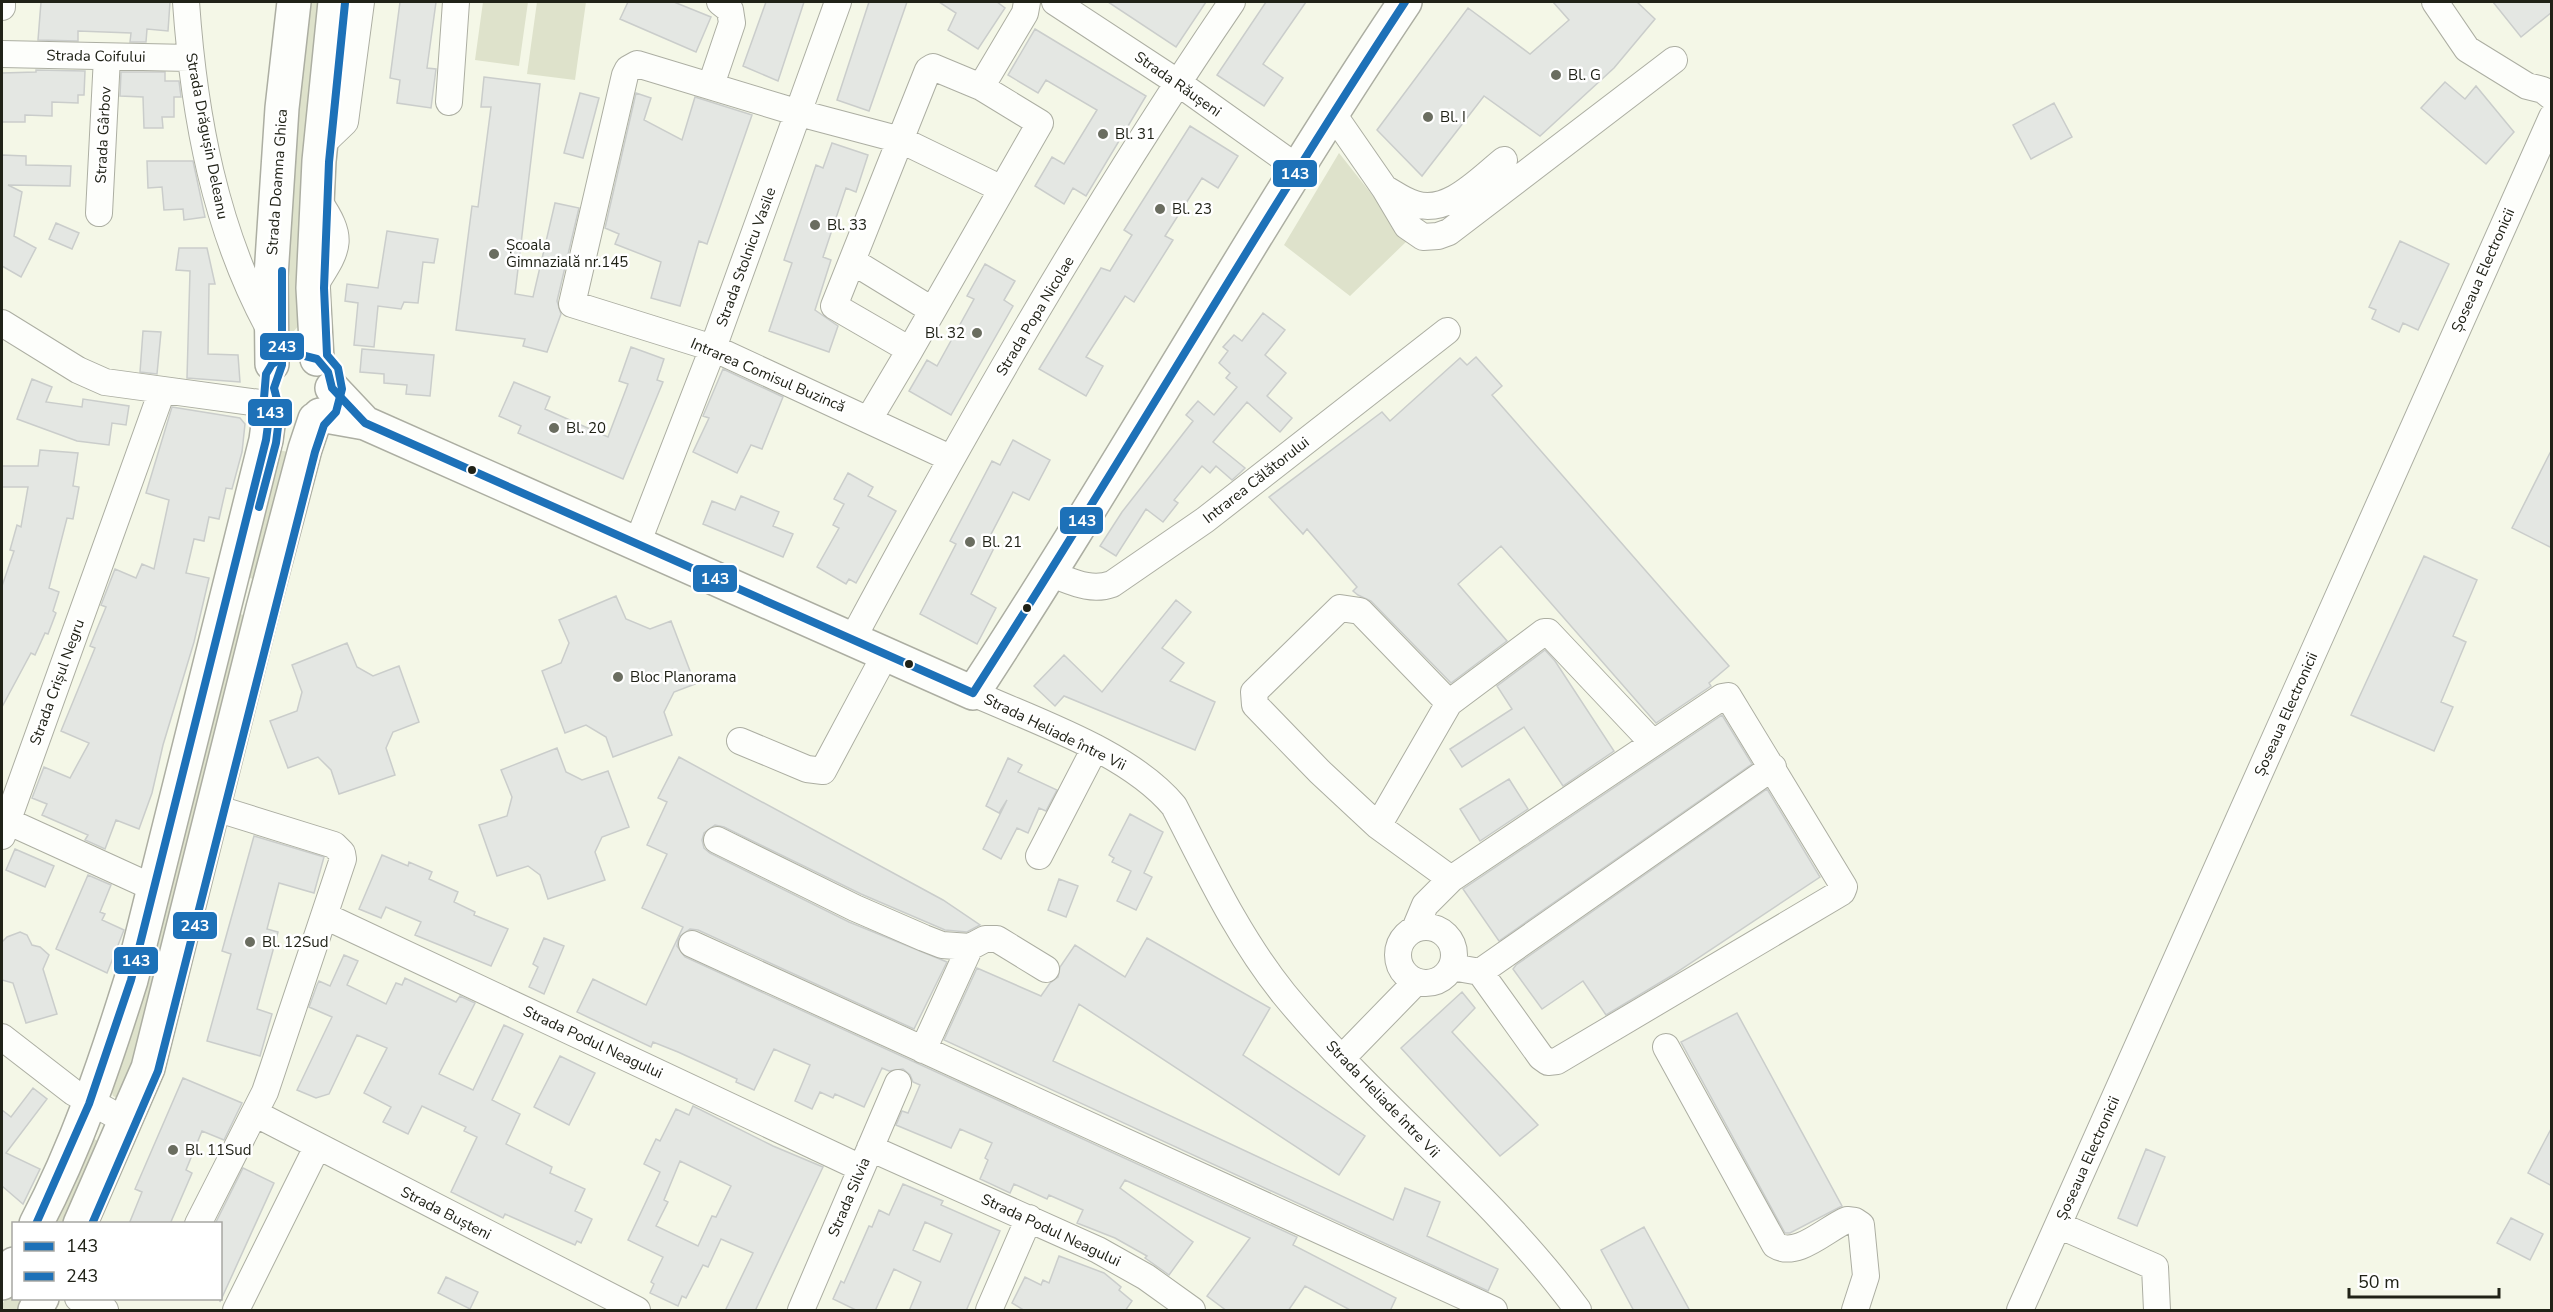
<svg xmlns="http://www.w3.org/2000/svg" width="2553" height="1312" font-family="'Nunito Sans',sans-serif">
<style>
.green{fill:#dee2cb}
.building{fill:#e4e7e3;stroke:#cacdcb;stroke-width:1.5;fill-rule:evenodd}
.lines{fill:none;stroke-linecap:round;stroke-linejoin:round}
.minor-casing{stroke:#acaea2;stroke-width:28}
.major-casing{stroke:#acaea2;stroke-width:36}
.minor{stroke:#fdfefb;stroke-width:26}
.major{stroke:#fdfefb;stroke-width:33}
.bus-1-casing{stroke:#fff;stroke-width:12}
.bus-2-casing{stroke:#fff;stroke-width:12}
.bus-1{stroke:#1d71b8;stroke-width:8}
.bus-2{stroke:#1d71b8;stroke-width:8}
.poi-dot{fill:#6a6d60;stroke:#fff;stroke-width:2}
.bus-dot{fill:#202217;stroke:#fff;stroke-width:2}
.labels{text-anchor:middle;dominant-baseline:central;stroke-width:5;stroke-linejoin:round;paint-order:stroke}
.street-label{font-size:15px;fill:#202217;stroke:#fff}
.poi-label{font-size:15px;fill:#202217;stroke:#fff;text-anchor:start}
.line-badge{stroke:#fff;stroke-width:2}
.badge-label{font-size:16px;text-anchor:middle;font-weight:bold;fill:#fff}
</style>
<rect width="100%" height="100%" fill="#f4f7e7"/>
<path class="green" d="M304,2H323L300,324L294,331H285L288,158Z
M483,2H528L519,66L475,60Z
M537,2H586L575,80L527,74Z
M1339,153L1408,240L1350,296L1284,245Z
M279,450L288,452L254,579L244,577Z
M235,613L244,615L143,1049L121,1100L113,1096L110,1087Z
M92,1138L100,1142L68,1223L47,1224Z
M13,1284L14,1298L29,1299L22,1310H2V1305Z"/>
<path class="building" d="M41,2H170L168,31L147,29L146,42H130L131,33L78,31V41L38,40Z
M400,2H436L427,68L436,69L431,108L397,103L400,80L390,78Z
M628,2H674L711,17L696,52L620,19Z
M766,2H804L778,81L743,66Z
M869,2H907L869,111L837,100Z
M939,2H997L1005,8L978,49L948,30L956,13Z
M1108,2H1206L1176,47Z
M1266,2H1306L1263,64L1283,78L1264,106L1217,75Z
M1553,2H1637L1655,19L1614,68L1540,136L1484,96L1422,176L1377,130L1468,8L1530,54L1569,20Z
M2493,2H2552V12L2521,37Z
M1035,29L1146,96L1086,196L1073,188L1064,204L1035,186L1052,157L1064,164L1097,110L1046,80L1038,93L1008,75Z
M36,70L85,71L84,95H78V103L52,102V116L25,115V122H2V73L36,72Z
M121,72H165V81H179L181,97H174V117H162L163,128H144L143,97L120,96Z
M484,77L540,84L515,294L533,297L555,203L579,208L557,301L561,314L547,352L523,346L525,339L456,330L472,206L478,207L491,107H481Z
M2445,82L2465,99L2476,86L2514,132L2486,164L2421,108Z
M580,93L599,98L583,158L564,153Z
M636,93L651,98L644,120L682,140L695,97L752,115L707,244L699,241L680,306L651,298L661,262L615,244L619,234L605,228Z
M2054,103L2072,137L2031,159L2013,125Z
M1190,126L1238,156L1218,188L1202,178L1165,236L1173,240L1134,302L1125,296L1086,357L1103,366L1086,396L1039,369L1101,268L1110,271L1132,235L1124,230Z
M832,143L868,155L856,192L846,188L823,257L831,260L815,310L838,326L829,352L769,331L792,263L784,260L816,165L823,168Z
M2,155L26,156V165L71,166L70,186L8,185L22,192L14,236L36,248L21,277L2,266Z
M147,161H193L205,217L184,220L183,209L164,210L162,187L148,188Z
M56,223L79,233L72,249L49,239Z
M387,231L438,239L434,263L423,262L418,303L404,302L401,309L378,306L374,347L354,345L358,303L345,301L347,284L378,288Z
M2400,241L2449,264L2418,330L2403,323L2399,332L2372,319L2376,310L2369,307Z
M179,248H207L215,284H209L208,354L238,355L240,382L187,378L190,271L176,270Z
M985,264L1015,281L1004,300L1013,306L951,415L909,391L927,360L937,366L974,299L967,296Z
M1263,313L1285,330L1265,355L1286,373L1267,396L1292,418L1280,432L1247,402L1213,442L1245,468L1241,472L1232,480L1216,466L1210,473L1202,466L1174,500L1178,503L1163,522L1146,509L1116,556L1100,546L1122,512L1193,421L1186,415L1198,401L1214,415L1237,387L1226,378L1230,373L1219,363L1228,351L1223,347L1234,335L1242,341Z
M143,331L161,332L157,374L140,372Z
M631,347L664,359L657,380L663,382L623,479L518,433L521,426L499,416L514,382L550,397L545,409L608,437L628,384L619,381Z
M362,349L434,355L430,396L406,394L407,385L384,383V374L360,372Z
M1476,357L1502,386L1492,395L1729,666L1709,683L1711,686L1656,723L1501,546L1458,584L1507,641L1451,683L1371,601L1358,595L1353,591L1357,587L1307,529L1303,534L1269,497L1382,412L1390,421L1460,358L1467,365Z
M723,369L783,397L762,449L751,445L737,473L693,452L709,418L703,416Z
M32,379L52,387L46,402L82,407L83,399L129,406L126,425L112,423L109,445L77,441L17,419Z
M172,407L240,418L245,424L242,452L232,489L226,488L219,519L209,517L204,541L194,539L186,573L209,578L194,642L163,745L152,793L139,829L116,820L105,849L85,840L88,835L42,815L47,804L32,798L44,767L70,778L89,743L61,731L95,648L90,646L106,607L101,605L115,569L136,578L142,564L154,569L169,500L146,493Z
M1013,440L1050,460L1029,500L1013,492L986,544L994,548L971,594L996,608L977,644L920,614L956,544L950,541L992,461L1000,465Z
M2552,449V548L2512,528Z
M40,450L78,453L73,486L79,487L73,519L67,518L49,588L59,592L53,611L56,613L48,634L45,633L35,655L31,653L2,707V586L14,551L10,550L17,525L21,527L28,487H2V466H38Z
M848,473L873,487L868,496L896,511L856,583L849,579L846,584L817,567L839,528L833,525L844,504L834,499Z
M741,496L779,512L773,526L793,534L783,557L703,524L712,501L735,510Z
M2424,556L2477,580L2453,636L2466,642L2441,702L2453,707L2434,751L2351,715Z
M616,596L626,619L650,629L671,621L695,684L674,692L664,712L672,735L613,757L606,737L586,725L565,733L542,671L561,663L569,643L559,620Z
M1176,600L1191,612L1162,648L1184,663L1170,681L1215,702L1195,750L1064,696L1055,706L1034,686L1064,655L1102,692Z
M347,643L357,667L373,676L399,666L419,722L393,732L386,748L395,775L339,794L331,770L318,757L288,768L270,721L297,711L302,692L292,665Z
M1545,650L1555,661L1614,751L1563,786L1524,727L1462,767L1450,749L1512,709L1497,686Z
M1722,715L1752,764L1499,941L1463,889Z
M557,748L566,772L582,780L608,771L629,827L602,837L595,852L605,880L548,899L540,875L528,866L497,876L479,825L507,816L512,797L501,770Z
M679,757L943,900L980,925L967,932L945,930L861,894L724,827L715,825L704,833L702,840L704,848L710,853L849,922L947,962L914,1029L698,930L690,929L679,937L677,946L685,957L1297,1237L1293,1245L1396,1298L1390,1311H1352L1305,1286L1288,1311H1227L1207,1296L1250,1238L1125,1180L1120,1188L1193,1242L1169,1275L1145,1258L1147,1256L1115,1238L1077,1223L1083,1210L1049,1195L1047,1199L1014,1184L1010,1193L980,1179L988,1160L985,1158L992,1143L960,1129L951,1148L896,1125L902,1111L908,1113L920,1085L913,1082L910,1075L903,1069L889,1071L882,1068L864,1107L835,1094L833,1098L820,1092L812,1109L795,1101L810,1065L774,1049L754,1090L736,1082L737,1079L678,1052L653,1042L651,1047L577,1012L593,979L646,1005L683,927L642,908L667,854L647,845L667,802L658,798Z
M1008,758L1022,765L1018,772L1057,790L1046,811L1039,808L1028,833L1017,828L1001,859L983,849L1007,800L999,813L986,806Z
M1509,779L1528,809L1480,841L1460,809Z
M1767,789L1820,877L1671,976L1606,1015L1583,981L1542,1009L1513,969L1516,965Z
M1130,814L1163,832L1144,873L1152,877L1136,910L1117,901L1131,871L1112,862L1114,858L1109,855Z
M254,836L324,857L314,893L279,883L267,929L278,932L257,1009L272,1014L260,1056L207,1041L231,954L222,951Z
M15,849L54,866L45,887L6,870Z
M382,855L408,866L409,862L432,872L429,879L458,892L454,902L475,912L474,915L508,929L491,966L415,935L421,922L386,907L381,918L359,909Z
M88,875L111,885L100,912L105,914L102,920L124,930L107,973L56,949Z
M1059,879L1078,886L1066,917L1048,910Z
M20,932L27,935L32,945L40,947L49,955L43,969L57,1014L26,1023L13,983L2,980V942L7,937Z
M544,938L564,946L544,994L529,987L538,967L533,964Z
M1147,938L1270,1008L1243,1055L1365,1136L1339,1175L1079,1004L1053,1061L1393,1220L1405,1188L1440,1202L1427,1236L1498,1269L1488,1291L944,1040L977,968L1041,996L1050,983L1058,977L1060,967L1075,945L1125,977Z
M344,955L358,961L347,985L386,1004L396,983L402,985L405,978L456,1002L460,996L475,1003L439,1074L473,1090L504,1025L523,1034L492,1100L520,1114L506,1144L552,1167L550,1173L585,1189L575,1211L592,1219L581,1243L577,1241L575,1245L505,1214L503,1218L451,1192L477,1137L464,1131L466,1127L422,1106L408,1134L383,1122L391,1107L364,1093L387,1048L357,1035L329,1094L316,1098L297,1090L332,1017L309,1007L317,985L319,981L330,986Z
M1462,992L1475,1008L1452,1032L1538,1125L1500,1156L1401,1048Z
M1737,1013L1842,1206L1790,1233H1785L1681,1042Z
M560,1056L595,1073L569,1125L534,1107Z
M183,1078L242,1103L224,1140L202,1131L186,1170L192,1173L170,1224H129L142,1192L135,1189Z
M33,1088L47,1099L6,1153L40,1169L23,1204L2,1186V1110L11,1117Z
M693,1106L773,1146L823,1167L755,1311H725L753,1253L721,1239L708,1267L703,1265L686,1298L682,1296L678,1306L650,1293L654,1284L651,1282L663,1257L628,1240L660,1172L644,1164L656,1139L660,1141L676,1109L689,1115ZM680,1161L731,1186L716,1217L712,1216L698,1246L656,1226L668,1202L664,1200Z
M2552,1127V1186L2528,1173Z
M2146,1149L2165,1157L2137,1226L2118,1218Z
M243,1168L274,1183L220,1302V1224H215Z
M903,1184L943,1201L941,1205L1000,1231L966,1311H909L921,1282L894,1269L875,1311H858L833,1299L841,1281L844,1283L869,1226L872,1227L879,1210L889,1215ZM925,1222L952,1234L940,1262L913,1250Z
M2511,1218L2543,1234L2530,1260L2497,1243Z
M1644,1227L1690,1311H1634L1601,1250Z
M1059,1256L1104,1273L1121,1287L1119,1290L1132,1301L1125,1311H1025L1012,1303L1025,1277L1041,1285L1043,1280L1049,1283Z
M446,1277L478,1292L470,1309L438,1293Z"/>
<g class="lines">
<defs>
<path id="minor" d="M186,2C194,116 215,231 271,332
M1055,2L1177,82L1299,169
M2435,2L2467,49L2527,86L2543,90L2552,97
M2,7V2
M2,54L190,58
M933,67L981,87L1040,123L910,350L834,306L928,70Z
M711,85L732,23L730,10L720,2
M981,87L1025,13L1027,2
M449,102L456,2
M1333,114L1385,189L1407,226L1423,237L1438,236L1449,232L1674,60
M321,145L345,122L361,2
M1386,189C1395,194 1404,201 1415,204C1448,215 1480,179 1504,160
M99,213L107,57
M852,261L932,310
M313,288C338,248 346,241 318,200
M2,323L78,370L105,382L267,404
M869,419L910,350
M950,458L713,348L572,304L625,75L628,69L637,64L799,113L901,140L1002,189
M637,544L713,348L838,2
M1051,574C1071,581 1090,592 1112,584L1205,520L1447,331
M852,640C969,422 1093,206 1232,2
M973,693C1037,722 1129,752 1174,806C1207,870 1238,937 1284,994C1375,1105 1493,1194 1578,1310
M740,741L807,769L823,771L885,655
M7,821L154,888
M1378,826L1449,703
M2,836L162,391
M717,840L855,908L924,938L942,945L970,947L985,939H997L1046,969
M1039,856L1095,748
M1451,879L1378,826L1320,772L1255,705L1254,692L1340,608L1360,611L1449,703L1544,632H1548L1652,742
M325,916L861,1168
M1398 955a28 28 0 1 1 56 0a28 28 0 1 1-56 0Z
M1415,929L1425,905L1451,879L1722,697L1728,696L1844,887L1842,892L1557,1061L1548,1062L1541,1057L1480,972L1452,967
M692,944L1494,1310
M1480,972L1773,767
M2,1037L73,1092L126,1121
M1666,1047L1775,1245C1797,1259 1827,1228 1847,1220L1855,1221L1861,1225L1866,1276L1855,1310
M923,1050L970,947
M1342,1058L1416,982
M256,1114L637,1310
M870,1148L1098,1250L1146,1277L1192,1310
M198,1224L265,1092L343,859L342,853L334,845L212,807
M2058,1225L2155,1267L2157,1310
M78,1298L105,1310
M236,1310L317,1147
M801,1310L898,1083
M989,1310L1029,1218
M2020,1310L2552,117"/>
<path id="major" d="M317,359L313,288L319,161L335,2
M272,364L271,276L282,108L294,2
M332,388L365,423
M320,415L365,423L973,693C1122,466 1254,227 1405,2
M36,1224C77,1146 105,1063 131,980L266,440L270,410
M80,1224L148,1068L263,608L305,449L315,419
M2,1283L14,1264
M35,1310L42,1298"/>
</defs>
<use href="#minor" class="minor-casing"/>
<use href="#major" class="major-casing"/>
<use href="#minor" class="minor"/>
<use href="#major" class="major"/>
<defs>
<path id="bus-1" d="M973,693C1120,465 1256,229 1405,2
M36,1224L89,1104L131,980L266,440L270,410L264,398L266,374L272,364L293,353L317,359L328,372L332,388L365,423L973,693"/>
<path id="bus-2" d="M259,507L276,443L280,411L274,388L282,365V271
M92,1224L158,1071L315,452L324,425L336,412L342,389L338,368L327,355L324,288L329,162L345,3"/>
</defs>
<use href="#bus-1" class="bus-1-casing"/>
<use href="#bus-2" class="bus-2-casing"/>
<use href="#bus-1" class="bus-1"/>
<use href="#bus-2" class="bus-2"/>
</g>
<g class="poi-dot">
<circle cx="1556" cy="75" r="6"/>
<circle cx="1428" cy="117" r="6"/>
<circle cx="1103" cy="134" r="6"/>
<circle cx="1160" cy="209" r="6"/>
<circle cx="815" cy="225" r="6"/>
<circle cx="494" cy="254" r="6"/>
<circle cx="977" cy="333" r="6"/>
<circle cx="554" cy="428" r="6"/>
<circle cx="970" cy="542" r="6"/>
<circle cx="618" cy="677" r="6"/>
<circle cx="250" cy="942" r="6"/>
<circle cx="173" cy="1150" r="6"/>
</g>
<g class="bus-dot">
<circle cx="472" cy="470" r="5"/>
<circle cx="1027" cy="608" r="5"/>
<circle cx="909" cy="664" r="5"/>
</g>
<g class="labels">
<g class="street-label">
<text transform="translate(96 56) rotate(1)">Strada Coifului</text>
<text transform="translate(1178 84) rotate(35)">Strada Răușeni</text>
<text transform="translate(103 135) rotate(-87)">Strada Gârbov</text>
<text transform="translate(207 136) rotate(79)">Strada Drăgușin Deleanu</text>
<text transform="translate(277 182) rotate(-86)">Strada Doamna Ghica</text>
<text transform="translate(746 257) rotate(-70)">Strada Stolnicu Vasile</text>
<text transform="translate(2483 270) rotate(-66)">Șoseaua Electronicii</text>
<text transform="translate(1035 316) rotate(-59)">Strada Popa Nicolae</text>
<text transform="translate(768 375) rotate(23)">Intrarea Comisul Buzincă</text>
<text transform="translate(1256 480) rotate(-38)">Intrarea Călătorului</text>
<text transform="translate(57 682) rotate(-70)">Strada Crișul Negru</text>
<text transform="translate(2286 714) rotate(-66)">Șoseaua Electronicii</text>
<text transform="translate(1055 732) rotate(26)">Strada Heliade între Vii</text>
<text transform="translate(593 1042) rotate(25)">Strada Podul Neagului</text>
<text transform="translate(1383 1099) rotate(46)">Strada Heliade între Vii</text>
<text transform="translate(2088 1158) rotate(-66)">Șoseaua Electronicii</text>
<text transform="translate(849 1197) rotate(-67)">Strada Silvia</text>
<text transform="translate(446 1213) rotate(27)">Strada Bușteni</text>
<text transform="translate(1051 1230) rotate(25)">Strada Podul Neagului</text>
</g>
<g class="poi-label">
<text x="1568" y="75">Bl. G</text>
<text x="1440" y="117">Bl. I</text>
<text x="1115" y="134">Bl. 31</text>
<text x="1172" y="209">Bl. 23</text>
<text x="827" y="225">Bl. 33</text>
<text x="506" y="245">Școala<tspan x="506" dy="17">Gimnazială nr.145</tspan></text>
<text x="965" y="333" text-anchor="end">Bl. 32</text>
<text x="566" y="428">Bl. 20</text>
<text x="982" y="542">Bl. 21</text>
<text x="630" y="677">Bloc Planorama</text>
<text x="262" y="942">Bl. 12Sud</text>
<text x="185" y="1150">Bl. 11Sud</text>
</g>
</g>
<g class="line-badge">
<rect x="1272" y="159" width="46" height="29" rx="6" fill="#1d71b8"/>
<rect x="259" y="332" width="46" height="29" rx="6" fill="#1d71b8"/>
<rect x="247" y="398" width="46" height="29" rx="6" fill="#1d71b8"/>
<rect x="1059" y="506" width="45" height="29" rx="6" fill="#1d71b8"/>
<rect x="692" y="564" width="46" height="29" rx="6" fill="#1d71b8"/>
<rect x="172" y="911" width="46" height="29" rx="6" fill="#1d71b8"/>
<rect x="113" y="946" width="46" height="29" rx="6" fill="#1d71b8"/>
</g>
<g class="badge-label">
<text x="1295" y="179">143</text>
<text x="282" y="352">243</text>
<text x="270" y="418">143</text>
<text x="1082" y="526">143</text>
<text x="715" y="584">143</text>
<text x="195" y="931">243</text>
<text x="136" y="966">143</text>
</g>
<rect width="2553" height="1312" fill="none" stroke="#202217" stroke-width="6"/>
<rect x="12" y="1222" width="210" height="78" fill="#ffffff" stroke="#a6a7a2" stroke-width="1.5"/>
<rect x="24" y="1242" width="30" height="9" fill="#1d71b8" stroke="#a6a7a2" stroke-width="1.5"/>
<text x="66" y="1252" font-size="18" fill="#202217">143</text>
<rect x="24" y="1272" width="30" height="9" fill="#1d71b8" stroke="#a6a7a2" stroke-width="1.5"/>
<text x="66" y="1282" font-size="18" fill="#202217">243</text>
<path d="M2349 1288v9h150v-9" fill="none" stroke="#202217" stroke-width="3"/>
<text x="2358" y="1288" font-size="18" fill="#202217" stroke="#ffffff" stroke-width="4.5" paint-order="stroke">50 m</text>
</svg>
